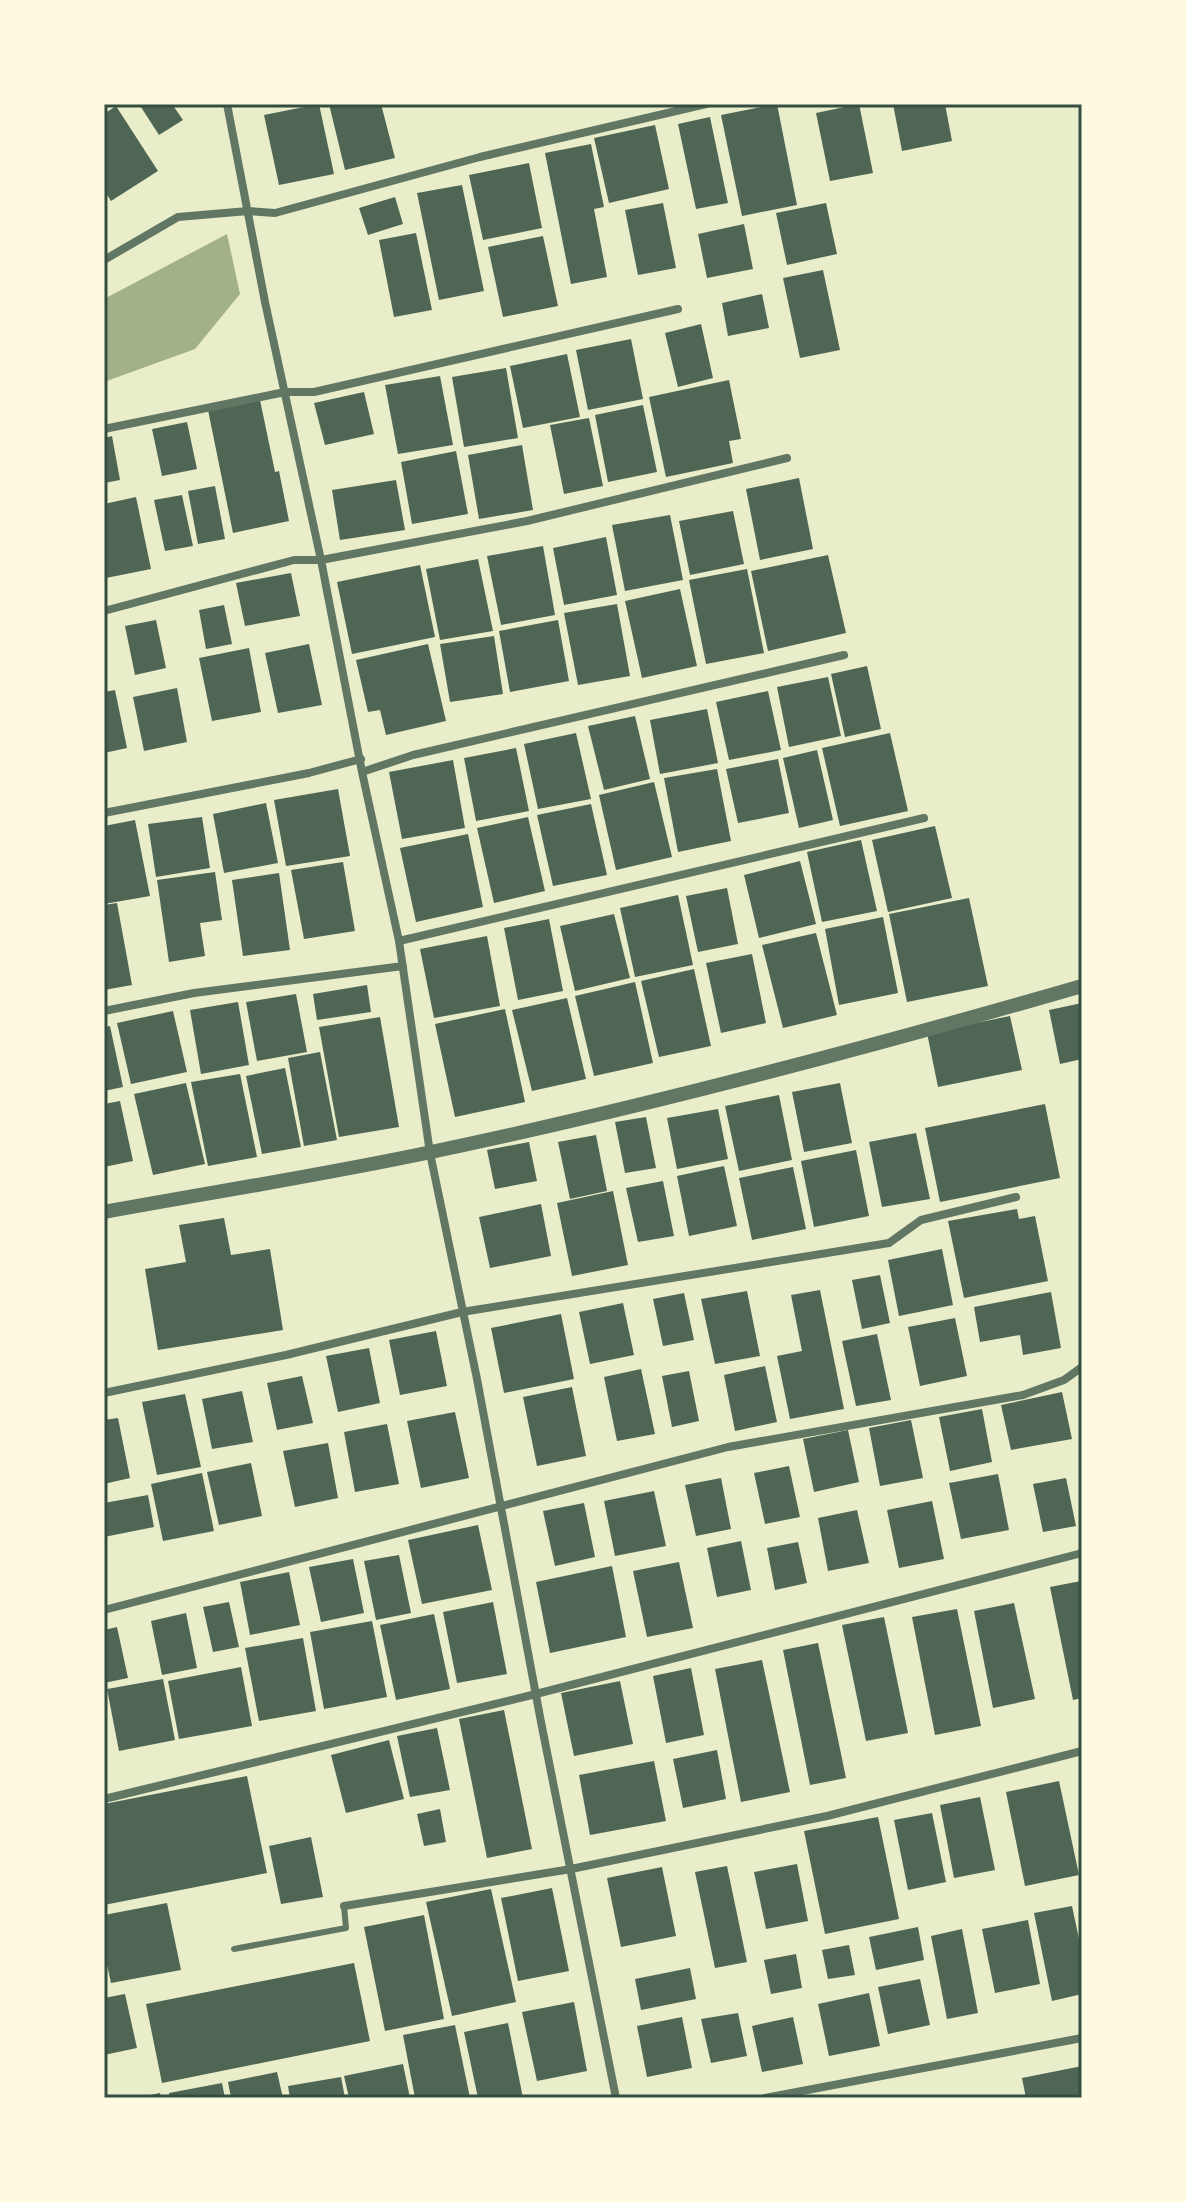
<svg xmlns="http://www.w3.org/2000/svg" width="1186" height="2202" font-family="Poppins,sans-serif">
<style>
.water{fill:#a3b18a}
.building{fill:#4f6655}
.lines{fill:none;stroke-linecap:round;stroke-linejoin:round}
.service{stroke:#617663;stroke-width:6}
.minor{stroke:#617663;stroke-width:8}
.tertiary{stroke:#617663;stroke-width:14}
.neatline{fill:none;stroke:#344e41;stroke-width:3}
</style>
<rect width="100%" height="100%" fill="#e9edc9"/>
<path class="water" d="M227,234L240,294L195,349L104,382V299Z"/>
<path class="building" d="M139,104H172L183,120L159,135Z
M319,104L334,174L279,185L264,115Z
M329,104H381L395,158L345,170Z
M777,104L797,205L742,216L721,115Z
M859,104L873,173L830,181L816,113Z
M893,104H945L952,141L902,151Z
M116,106L158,171L111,201L104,190V114Z
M710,117L728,203L696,209L678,124Z
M655,125L669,189L609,203L594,138Z
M591,144L604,207L594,209L607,277L571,284L545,153Z
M529,163L542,228L483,240L469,175Z
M462,185L484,291L439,300L417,193Z
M395,197L403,224L368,235L359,208Z
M663,203L676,268L638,275L625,210Z
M826,203L837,254L787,265L776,213Z
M744,224L753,269L707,278L698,234Z
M416,233L432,310L394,317L379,240Z
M543,236L558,306L503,317L488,247Z
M823,270L840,350L800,358L783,278Z
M762,294L769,328L728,336L722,303Z
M701,324L713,378L678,387L665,333Z
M631,339L643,399L588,410L576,350Z
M567,354L580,417L523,428L510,366Z
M506,368L518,438L464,447L452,377Z
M440,376L453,445L398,454L385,385Z
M729,380L741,439L729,441L733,463L666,477L649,397Z
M364,392L374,434L325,445L314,403Z
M260,400L275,472L279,471L289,521L233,533L208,410Z
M643,405L657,472L608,482L595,415Z
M589,418L603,486L564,494L550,425Z
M187,422L197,469L162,476L152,429Z
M112,436L120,480L104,483V438Z
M522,445L533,510L479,519L468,455Z
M456,451L468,514L412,524L401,462Z
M799,478L813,549L760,560L746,489Z
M396,480L405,530L340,540L332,490Z
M215,486L225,539L198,544L188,491Z
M182,495L193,546L165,551L154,500Z
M136,497L151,569L106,578L104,504Z
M733,511L744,564L690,575L679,521Z
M670,515L683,580L625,591L612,525Z
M606,537L617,595L564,605L553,548Z
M543,546L555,615L501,625L487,556Z
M828,555L846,633L768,651L751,571Z
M478,559L493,631L440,640L426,569Z
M420,565L435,637L352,654L337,582Z
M747,569L764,653L706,664L689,580Z
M291,573L300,616L245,626L236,583Z
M680,589L697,666L642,678L625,601Z
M617,604L630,676L578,685L564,613Z
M224,605L232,644L206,649L199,610Z
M156,620L166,668L135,675L125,626Z
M558,620L569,681L510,692L499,631Z
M494,636L503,694L450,702L440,644Z
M309,644L322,705L278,713L265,653Z
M428,644L446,721L386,735L380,710L368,712L356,660Z
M249,648L261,712L212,721L199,658Z
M867,666L881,729L845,737L831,674Z
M828,677L841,736L789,747L777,687Z
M177,688L187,742L144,751L133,697Z
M115,690L127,748L104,753V692Z
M768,691L781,750L729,760L716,702Z
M707,709L718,763L660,774L650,720Z
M635,716L650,779L604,790L588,726Z
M576,733L591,799L538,809L524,744Z
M890,733L908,811L840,826L822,748Z
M516,748L529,811L476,821L464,758Z
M817,750L833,820L799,828L783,758Z
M778,759L789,813L738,823L726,769Z
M453,760L465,828L402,839L389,772Z
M717,769L731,841L678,852L664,778Z
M654,782L672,857L616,870L599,795Z
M338,789L350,856L286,866L274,800Z
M266,803L278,863L224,873L213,814Z
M591,804L607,875L553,886L537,815Z
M202,817L210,868L156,877L148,824Z
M528,817L545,891L494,903L477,828Z
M135,820L150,896L104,904V826Z
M935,826L952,898L888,912L872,840Z
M468,834L483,907L416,922L400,848Z
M861,840L877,911L822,922L807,852Z
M800,861L816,924L759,938L744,875Z
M343,862L355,931L304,939L291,870Z
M215,872L222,920L200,923L205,956L169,962L157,880Z
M279,873L290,950L243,956L232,880Z
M727,888L738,944L698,952L686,896Z
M678,895L693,965L635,977L620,908Z
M969,898L988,986L907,1002L889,914Z
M117,903L132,985L104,990V905Z
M614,914L630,978L575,991L560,926Z
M883,917L898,993L839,1005L825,929Z
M549,919L563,991L518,1000L504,928Z
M816,933L837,1015L783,1028L762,945Z
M487,936L500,1006L434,1018L420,949Z
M752,954L766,1023L721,1033L706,963Z
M694,969L711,1046L659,1057L641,981Z
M635,982L653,1063L594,1076L575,996Z
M367,985L371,1012L317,1020L313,994Z
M296,994L307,1052L257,1061L246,1002Z
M567,998L586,1079L532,1091L512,1010Z
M238,1002L249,1065L201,1074L190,1010Z
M1082,1003V1059L1060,1064L1049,1010Z
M505,1009L525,1102L455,1117L435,1024Z
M173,1011L187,1072L131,1084L117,1023Z
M1010,1016L1022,1070L938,1087L927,1033Z
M380,1017L399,1127L339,1137L319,1027Z
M110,1026L123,1087L104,1091V1027Z
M320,1052L337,1140L304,1146L288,1058Z
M285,1068L301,1147L262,1154L246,1076Z
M240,1074L257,1157L208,1166L191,1082Z
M186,1083L205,1164L153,1175L134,1094Z
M840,1083L852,1143L804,1152L792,1092Z
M779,1095L792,1160L739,1171L725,1106Z
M120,1101L133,1161L104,1167V1104Z
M1045,1104L1060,1178L940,1202L925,1128Z
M718,1109L728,1159L677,1169L667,1118Z
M646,1117L656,1168L625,1173L615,1122Z
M916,1133L930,1199L882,1207L869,1142Z
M596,1135L607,1191L570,1199L558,1142Z
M529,1142L537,1181L495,1189L487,1150Z
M856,1150L869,1216L814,1227L801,1161Z
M724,1166L737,1226L689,1236L677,1176Z
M793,1167L806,1229L752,1240L739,1178Z
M663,1181L674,1236L638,1242L626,1188Z
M613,1191L628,1265L572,1276L557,1203Z
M541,1204L551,1256L490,1268L479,1217Z
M1017,1209L1019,1219L1035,1216L1048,1281L964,1298L948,1221Z
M224,1218L231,1255L270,1249L283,1330L158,1350L145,1269L186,1262L179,1225Z
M942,1249L953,1305L899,1316L888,1260Z
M880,1275L890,1323L862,1329L852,1280Z
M820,1290L844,1409L790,1419L777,1356L802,1351L791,1295Z
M747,1291L760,1356L715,1364L701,1299Z
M1051,1292L1061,1348L1023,1355L1020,1335L980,1342L974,1307Z
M684,1293L694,1340L663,1346L653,1299Z
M623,1303L634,1355L590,1364L579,1312Z
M561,1314L574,1379L504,1393L491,1328Z
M955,1318L967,1376L920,1386L908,1327Z
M436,1331L447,1386L400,1395L389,1340Z
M877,1334L891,1400L856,1406L842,1341Z
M369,1348L380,1403L338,1412L326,1356Z
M765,1366L777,1422L735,1431L724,1375Z
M641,1369L655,1434L617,1441L604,1377Z
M689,1371L699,1421L672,1427L662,1376Z
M302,1376L313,1423L277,1430L267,1383Z
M572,1387L586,1456L537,1466L523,1397Z
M242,1391L253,1442L212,1449L202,1399Z
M1062,1392L1072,1439L1011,1450L1001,1405Z
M185,1394L201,1467L157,1475L142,1402Z
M982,1409L992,1462L950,1471L939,1417Z
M455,1412L469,1478L421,1488L407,1421Z
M118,1418L130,1478L104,1484V1420Z
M911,1420L923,1478L880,1486L869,1428Z
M387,1424L399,1484L355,1492L344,1432Z
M848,1430L859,1482L814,1492L803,1439Z
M328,1443L338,1498L295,1507L283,1451Z
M251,1463L262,1516L219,1525L207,1472Z
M789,1466L800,1517L765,1524L754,1473Z
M202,1473L214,1531L163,1541L151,1484Z
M998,1474L1009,1530L961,1539L949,1483Z
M721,1478L731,1529L696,1536L685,1485Z
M1066,1478L1076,1526L1043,1532L1033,1484Z
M654,1491L666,1546L615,1556L604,1501Z
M148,1495L154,1527L104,1537V1503Z
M932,1501L944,1559L899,1568L887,1510Z
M584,1503L595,1557L555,1566L543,1511Z
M857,1510L869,1563L828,1571L818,1518Z
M478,1525L492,1590L422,1604L408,1540Z
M741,1541L751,1590L717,1597L707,1548Z
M798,1542L807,1583L775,1590L767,1548Z
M399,1555L411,1613L376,1620L364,1561Z
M353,1559L364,1613L321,1622L309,1567Z
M679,1562L693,1628L647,1637L633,1571Z
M612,1566L626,1637L550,1653L536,1582Z
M289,1572L300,1625L250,1635L240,1582Z
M1081,1581L1082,1698L1073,1700L1050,1587Z
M229,1602L239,1647L213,1652L203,1607Z
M493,1602L507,1674L457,1683L443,1612Z
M1014,1603L1035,1699L993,1708L974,1611Z
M957,1609L981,1726L935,1735L912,1617Z
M186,1613L197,1668L162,1675L151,1621Z
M434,1614L450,1689L396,1700L380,1625Z
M884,1617L908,1733L866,1741L842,1625Z
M372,1621L387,1697L324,1709L310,1632Z
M117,1627L128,1678L104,1683V1630Z
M303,1638L316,1711L259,1721L245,1648Z
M818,1643L846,1778L810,1785L783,1650Z
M762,1660L790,1792L741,1802L715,1669Z
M241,1667L252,1726L179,1739L168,1681Z
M691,1668L704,1735L666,1743L653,1676Z
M163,1679L175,1740L119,1751L107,1689Z
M620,1681L633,1744L574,1756L561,1693Z
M504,1710L532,1849L487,1858L459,1719Z
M437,1728L450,1790L410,1797L397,1736Z
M389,1740L404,1799L346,1813L331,1755Z
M717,1750L726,1799L683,1808L673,1759Z
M654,1761L666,1821L590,1835L579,1775Z
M247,1776L267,1873L104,1905V1804Z
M1059,1781L1079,1875L1025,1886L1006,1792Z
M980,1797L995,1870L954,1878L940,1805Z
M440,1809L446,1842L424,1846L417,1814Z
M932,1813L946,1882L908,1890L894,1820Z
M878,1817L899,1919L825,1934L804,1831Z
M311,1837L323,1897L281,1904L269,1846Z
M797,1864L808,1921L766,1929L754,1872Z
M727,1866L747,1962L715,1968L695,1872Z
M662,1867L676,1936L621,1947L607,1878Z
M552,1888L569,1971L518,1981L501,1898Z
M491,1889L516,2002L452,2016L426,1902Z
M167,1903L181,1970L111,1983L104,1951V1915Z
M1072,1906L1082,1953V1994L1052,2001L1034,1913Z
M424,1915L444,2019L385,2031L364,1927Z
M1028,1920L1040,1984L995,1993L982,1929Z
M918,1927L924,1960L876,1970L869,1937Z
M962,1929L978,2013L947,2019L931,1936Z
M849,1945L855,1975L828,1979L822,1950Z
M796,1954L802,1988L771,1994L764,1960Z
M354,1963L370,2041L162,2083L146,2004Z
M690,1968L696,1999L641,2010L635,1979Z
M920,1979L930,2025L888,2034L878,1987Z
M869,1993L880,2046L829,2056L818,2004Z
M125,1994L137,2048L104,2055V1998Z
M574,2002L587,2071L537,2081L522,2012Z
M738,2013L747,2056L711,2063L701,2019Z
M682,2017L692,2068L647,2077L637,2026Z
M793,2017L803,2064L762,2072L752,2026Z
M508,2023L523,2098H478L464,2032Z
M455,2025L470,2098H415L403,2035Z
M403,2064L410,2098H349L344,2076Z
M1082,2066V2098H1026L1022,2078Z
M277,2072L283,2098H231L228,2082Z
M341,2077L345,2098H290L288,2086Z
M222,2083L225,2098H170L169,2093Z
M160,2093L161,2098H140V2097Z"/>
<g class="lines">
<path class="service" d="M234,1949L346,1928L344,1906"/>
<path class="minor" d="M227,104L265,302L321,560L362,772L399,941L430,1153L477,1379L541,1722L616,2098
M104,260L178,217L248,211L275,213L480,157L706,104
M104,429L285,392H314L678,309
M104,611L294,560H321L527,521L787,458
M362,772L413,755L844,655
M104,813L309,773L361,759
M399,941L924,818
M104,1011L194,993L403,966
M104,1393L286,1355L462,1312L889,1243L921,1220L1016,1197
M104,1610L728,1447L1023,1395L1064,1380L1082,1367
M104,1799L536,1694L1082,1553
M344,1906L571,1869L827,1816L1082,1751
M765,2098L1082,2038"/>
<path class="tertiary" d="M104,1212C213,1192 323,1175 431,1152C651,1106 867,1048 1082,986"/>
</g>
<rect width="1186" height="2202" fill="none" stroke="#fefae0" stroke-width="212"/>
<rect x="106" y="106" width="974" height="1990" class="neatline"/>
</svg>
